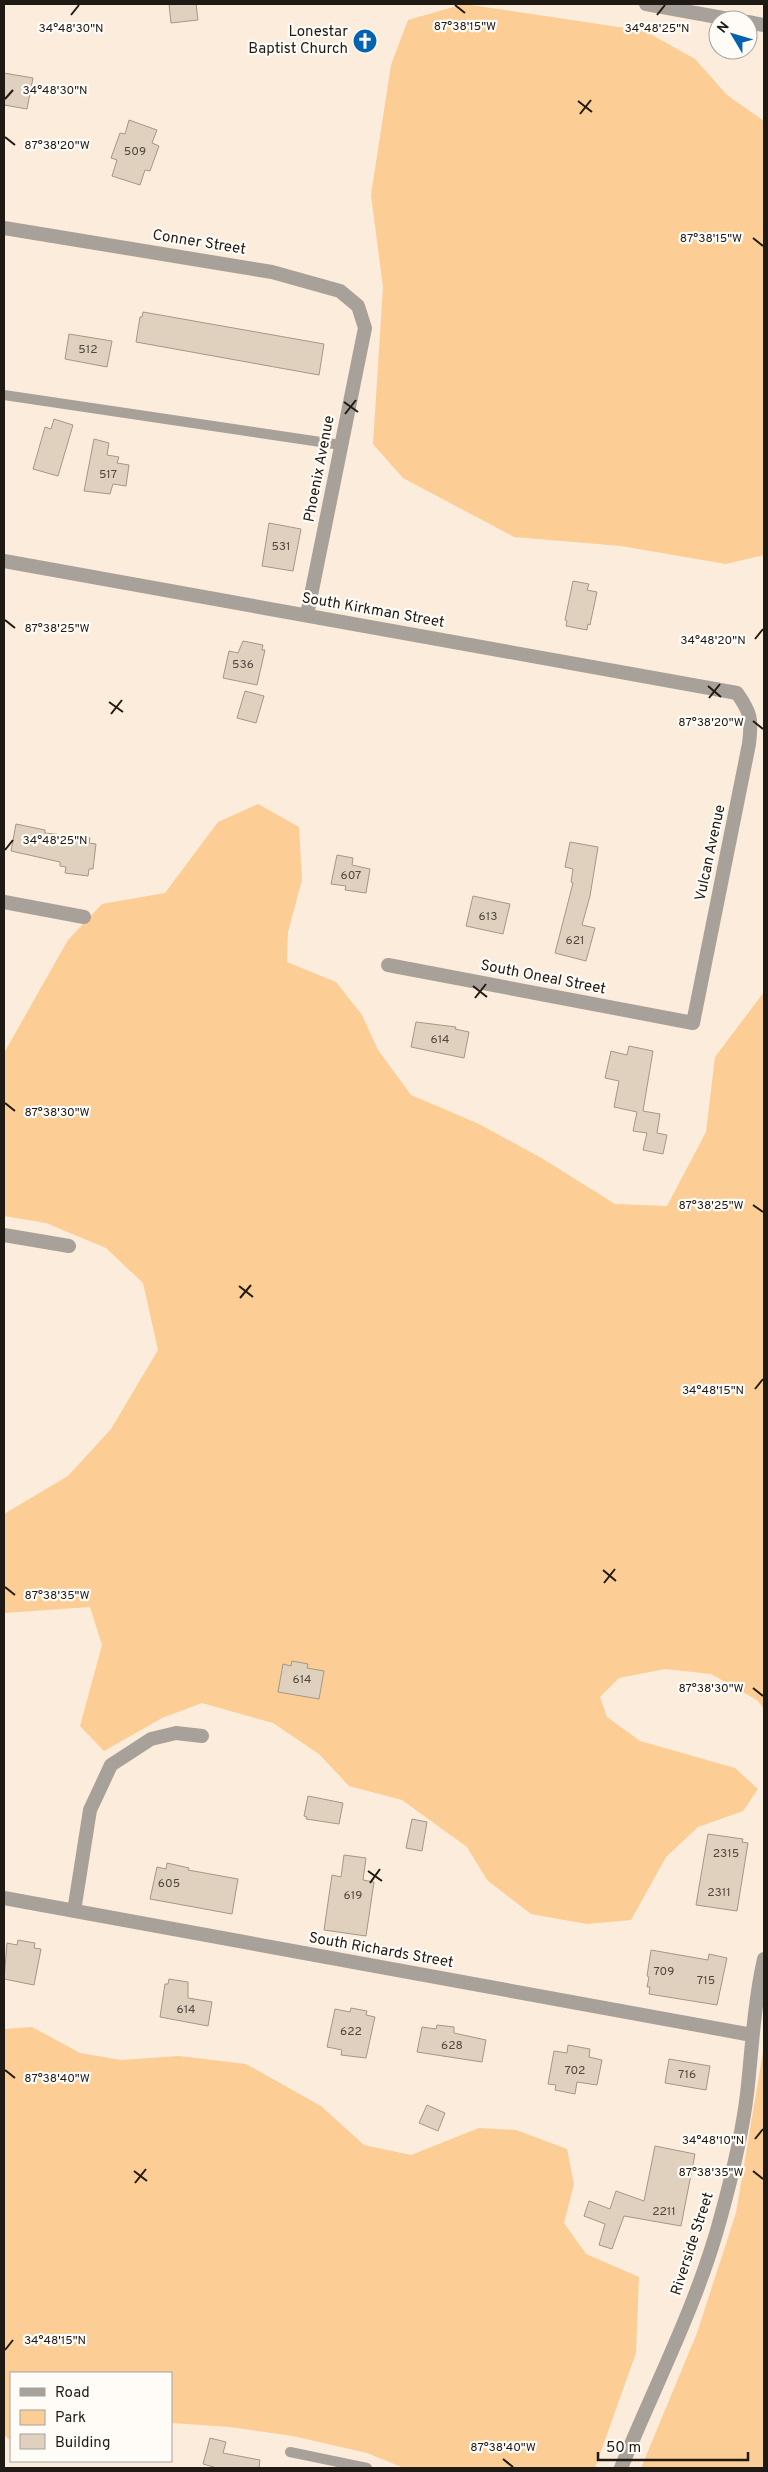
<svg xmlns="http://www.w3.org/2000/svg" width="768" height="2472" font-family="Overpass,sans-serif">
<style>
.green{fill:#fccd94}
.building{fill:#e0d1bf;stroke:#a59786}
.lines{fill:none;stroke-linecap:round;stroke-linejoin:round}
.service{stroke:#a7a199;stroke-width:10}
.minor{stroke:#a7a199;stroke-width:14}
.ticks{fill:none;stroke:#201a14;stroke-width:2}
.labels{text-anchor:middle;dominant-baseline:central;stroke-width:4.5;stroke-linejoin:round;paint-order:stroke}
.number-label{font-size:12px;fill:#50483f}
.poi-label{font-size:15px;fill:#201a14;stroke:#fffcf8;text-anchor:end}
.street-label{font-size:15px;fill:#201a14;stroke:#fffcf8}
.ticks-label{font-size:12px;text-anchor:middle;fill:#201a14;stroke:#fffcf8;stroke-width:4.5;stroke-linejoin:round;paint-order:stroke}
</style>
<rect width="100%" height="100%" fill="#fcecdb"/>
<path class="green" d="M464,4L645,31L695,59L727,95L764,121V555L726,564L621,546L514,537L403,478L373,444L383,287L371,195L391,65L408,20Z
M258,804L299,827L302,880L288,932L287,962L336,982L362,1015L378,1050L411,1095L479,1124L543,1159L615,1204L667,1206L706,1132L715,1057L764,992V1709L757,1700L711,1674L665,1669L619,1678L600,1697L607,1717L640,1741L735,1768L758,1789L743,1811L698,1827L666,1857L631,1920L587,1924L531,1914L487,1880L467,1847L402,1800L349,1786L319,1754L273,1723L202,1703L162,1718L104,1751L80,1726L102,1645L90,1607L4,1613V1514L68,1476L111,1429L158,1350L143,1283L106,1248L46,1223L4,1216V1053L68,940L102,904L165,893L218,822Z
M32,2027L80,2053L121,2060L179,2056L246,2064L321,2106L364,2145L411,2155L479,2128L516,2130L567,2149L574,2184L564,2223L586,2254L639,2277L636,2353L595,2468H404L367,2453L293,2436L230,2427L171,2423V2373H11V2441L4,2435V2029Z
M764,2046V2468H641L697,2333L736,2213Z"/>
<path class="building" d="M169,4H196L198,20L171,23Z
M4,73L33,78L27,109L4,105Z
M129,120L157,130L152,143L159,146L150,171L145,170L140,185L112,176L117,160L111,158L120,133L125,134Z
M143,312L324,344L319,375L136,342L140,317H142Z
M69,334L112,341L107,367L65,359Z
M54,419L73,425L58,476L33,469L45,427L51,429Z
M94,439L109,443L107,455L119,457L117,463L129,465L126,486L113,484L110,494L84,491Z
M269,523L301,529L293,571L262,566Z
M573,581L589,584L587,590L597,592L590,625L588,624L587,630L566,626L567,621L565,620Z
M243,641L263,645L262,650H265L257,685L223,678L229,651L238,653Z
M245,691L264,696L256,723L237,718Z
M16,824L45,830V833L90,838L89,843L96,844L93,869H89L88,876L65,873L66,867L60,866V862L11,851Z
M570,842L598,847L590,896L582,925L595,928L586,961L555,953L573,883L571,882L573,869L565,867Z
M337,855L353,858L352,865L370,869L366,893L345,890L346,886L331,884Z
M473,896L510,904L503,934L466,926Z
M416,1022L456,1027L455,1029L469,1032L464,1058L411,1047Z
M629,1046L653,1051L643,1111L660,1114L657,1133L667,1135L663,1154L643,1150L647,1133L633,1131L637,1112L614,1107L619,1081L605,1078L611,1051L627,1055Z
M292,1661L308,1664L307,1668L324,1671L319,1699L278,1692L283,1664L291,1666Z
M308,1796L343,1803L339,1824L306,1819L307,1817L304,1816Z
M412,1819L427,1822L422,1851L406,1848Z
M708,1834L743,1839L742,1842L748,1843L737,1911L696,1905Z
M344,1855L366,1858L363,1880L374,1882L366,1936L324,1930L332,1875L341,1877Z
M167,1863L189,1868L188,1870L238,1879L232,1914L150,1899L157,1867L166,1869Z
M18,1940L35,1943L34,1948L41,1949L34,1985L4,1979L7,1943L17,1945Z
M651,1950L708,1960L709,1954L727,1958L717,2005L649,1994L650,1987H647L649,1977L647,1976Z
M169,1979L188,1982V1998L212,2002L208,2026L160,2017L165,1984H168Z
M351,2008L367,2011L366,2015L375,2017L366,2058L341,2055L342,2050L327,2047L335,2009L350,2012Z
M437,2025L454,2027V2033L486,2040L482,2062L417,2052L422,2027L436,2029Z
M568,2045L590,2049L589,2057L602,2060L597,2085L577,2082L575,2094L555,2090L556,2085L548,2084L554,2051L567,2053Z
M669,2059L710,2066L706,2090L665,2083Z
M427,2105L445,2113L438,2131L419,2123Z
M655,2146L695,2154L681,2226L624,2216L612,2249L599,2245L605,2224L584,2216L589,2201L610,2209L616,2191L644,2201Z
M210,2438L226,2442L223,2453L260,2460L259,2468H217L203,2464Z"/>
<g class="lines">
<path class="service" d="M4,395L341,445
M290,2452L367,2468"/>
<path class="minor" d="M646,4L734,20
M748,22L764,25
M4,228L272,272L340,291L358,306L365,328L307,615
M4,561L737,693C751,713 752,719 749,744L693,1023L388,965
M4,902L84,917
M4,1235L69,1246
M4,1898L752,2035
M74,1911L90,1810L111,1765L151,1739L176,1733L202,1736
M621,2468C655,2385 698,2303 721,2216C732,2176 742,2135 747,2094C752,2049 754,2003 764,1959"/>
</g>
<path class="ticks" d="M455,5L465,13M71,15L79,5M657,15L665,5M5,99L13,90M578,101L592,112M580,114L591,100M5,137L15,145M753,238L763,246M344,402L358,412M345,414L356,400M5,620L15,628M755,639L763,629M708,686L721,697M709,698L720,684M109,702L123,712M111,714L122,700M753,721L763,729M5,850L13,840M473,986L487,997M475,998L486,984M5,1103L15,1111M753,1205L763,1212M239,1286L253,1297M240,1298L251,1285M755,1389L763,1379M603,1570L616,1581M604,1583L615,1569M5,1587L15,1595M753,1688L763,1696M368,1871L382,1881M370,1883L380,1869M5,2070L15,2078M755,2139L763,2129M134,2171L147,2181M753,2171L763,2179M135,2183L146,2169M5,2350L13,2340M503,2459L513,2467"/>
<defs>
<symbol id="church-disc" viewBox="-11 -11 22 22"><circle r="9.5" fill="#0562af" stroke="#fffcf8"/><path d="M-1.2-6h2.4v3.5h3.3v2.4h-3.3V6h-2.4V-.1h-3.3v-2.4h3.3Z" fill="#fff"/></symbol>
</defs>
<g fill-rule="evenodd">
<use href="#church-disc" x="351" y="27" width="28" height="28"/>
</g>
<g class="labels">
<g class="number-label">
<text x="135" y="152">509</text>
<text x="88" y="350">512</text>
<text x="108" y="475">517</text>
<text x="281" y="547">531</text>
<text x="243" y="665">536</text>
<text x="351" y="876">607</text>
<text x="488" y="917">613</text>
<text x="575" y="941">621</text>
<text x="440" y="1040">614</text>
<text x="302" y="1680">614</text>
<text x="726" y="1854">2315</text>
<text x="169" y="1884">605</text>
<text x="719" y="1893">2311</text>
<text x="353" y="1896">619</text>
<text x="664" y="1972">709</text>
<text x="706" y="1981">715</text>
<text x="186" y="2010">614</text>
<text x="351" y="2032">622</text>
<text x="452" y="2046">628</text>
<text x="575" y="2071">702</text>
<text x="687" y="2075">716</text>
<text x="664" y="2212">2211</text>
</g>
<g class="poi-label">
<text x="348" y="32">Lonestar<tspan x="348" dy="17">Baptist Church</tspan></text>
</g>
<g class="street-label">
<text transform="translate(199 243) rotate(9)">Conner Street</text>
<text transform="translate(320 469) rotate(-79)">Phoenix Avenue</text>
<text transform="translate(373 611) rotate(10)">South Kirkman Street</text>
<text transform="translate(711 853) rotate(-78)">Vulcan Avenue</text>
<text transform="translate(543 978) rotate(11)">South Oneal Street</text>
<text transform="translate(381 1951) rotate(10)">South Richards Street</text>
<text transform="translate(693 2244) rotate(-72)">Riverside Street</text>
</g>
</g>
<g class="ticks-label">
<text x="465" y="30">87°38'15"W</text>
<text x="71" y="32">34°48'30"N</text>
<text x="657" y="32">34°48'25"N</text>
<text x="55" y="94">34°48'30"N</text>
<text x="57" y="149">87°38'20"W</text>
<text x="711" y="242">87°38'15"W</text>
<text x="57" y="632">87°38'25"W</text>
<text x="713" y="644">34°48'20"N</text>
<text x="711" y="726">87°38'20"W</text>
<text x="55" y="844">34°48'25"N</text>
<text x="57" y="1116">87°38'30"W</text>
<text x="711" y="1209">87°38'25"W</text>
<text x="713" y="1394">34°48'15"N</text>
<text x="57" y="1599">87°38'35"W</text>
<text x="711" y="1692">87°38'30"W</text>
<text x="57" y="2082">87°38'40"W</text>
<text x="713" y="2144">34°48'10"N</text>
<text x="711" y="2176">87°38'35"W</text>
<text x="55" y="2344">34°48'15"N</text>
<text x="503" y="2451">87°38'40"W</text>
</g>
<rect width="768" height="2472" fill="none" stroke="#201a14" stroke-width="10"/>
<rect x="10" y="2372" width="162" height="90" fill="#fffcf8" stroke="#a6a29d"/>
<rect x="20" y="2388" width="25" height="8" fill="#a7a199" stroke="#a6a29d"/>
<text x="55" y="2397" font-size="15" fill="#201a14">Road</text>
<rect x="20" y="2410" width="25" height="15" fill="#fccd94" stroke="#a6a29d"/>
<text x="55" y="2422" font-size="15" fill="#201a14">Park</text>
<rect x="20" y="2434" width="25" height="15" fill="#e0d1bf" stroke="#a6a29d"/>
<text x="55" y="2447" font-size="15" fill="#201a14">Building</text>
<g transform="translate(733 35) rotate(308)"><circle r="24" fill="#fffcf8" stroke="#a6a29d"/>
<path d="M0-4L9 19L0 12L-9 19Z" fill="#0562af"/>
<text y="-8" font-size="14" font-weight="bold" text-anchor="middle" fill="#201a14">N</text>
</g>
<path d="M598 2452v8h150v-8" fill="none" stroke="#201a14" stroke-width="2.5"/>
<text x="606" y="2452" font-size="15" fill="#201a14" stroke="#fffcf8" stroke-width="4" paint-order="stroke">50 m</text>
</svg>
